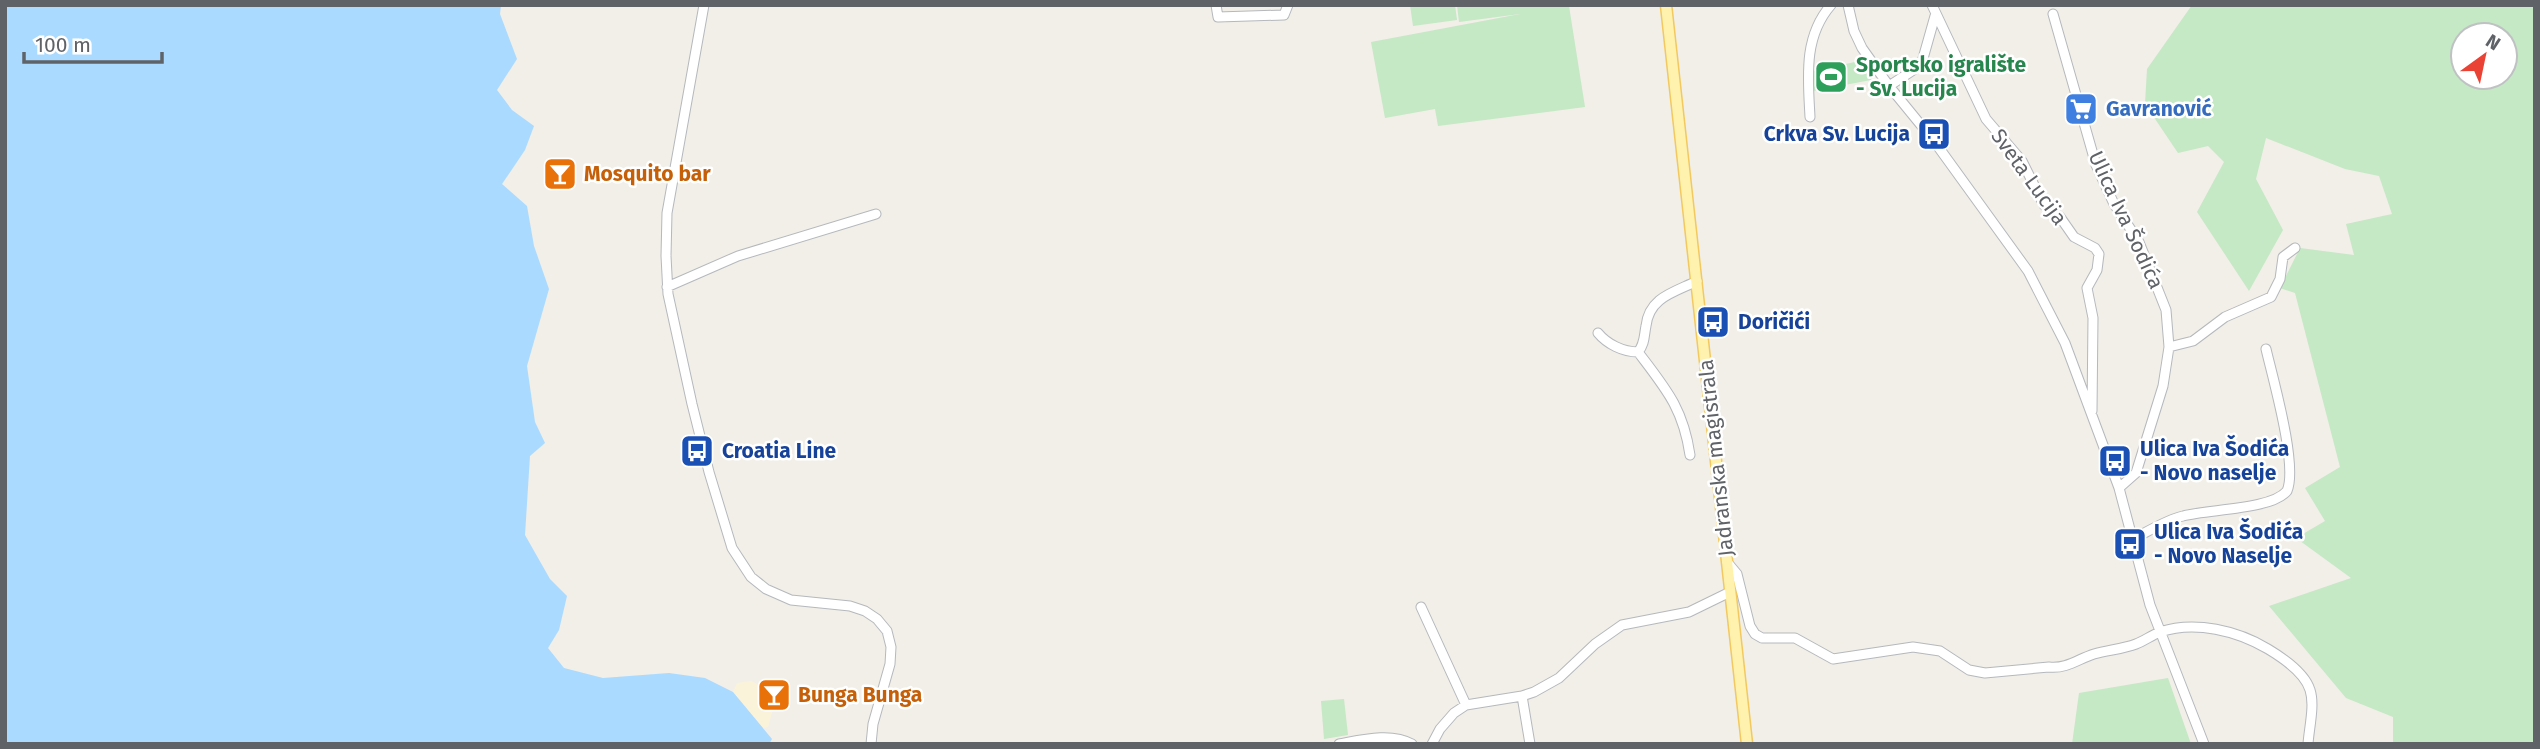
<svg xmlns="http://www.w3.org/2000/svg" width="2540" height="749" font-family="'Fira Sans',sans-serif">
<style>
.green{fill:#c5e8c5;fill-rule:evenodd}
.sand{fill:#fbf3d9}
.water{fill:#aadaff}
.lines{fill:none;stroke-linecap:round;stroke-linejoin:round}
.minor-casing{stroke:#b5b8bc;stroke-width:11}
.major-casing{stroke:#f2c960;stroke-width:13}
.minor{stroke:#fff;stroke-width:9}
.major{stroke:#fff2af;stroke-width:10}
.labels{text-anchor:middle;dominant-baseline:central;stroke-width:5;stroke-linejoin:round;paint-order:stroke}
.leisure-label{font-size:21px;font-weight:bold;fill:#27864d;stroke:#fff;text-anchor:start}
.shop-label{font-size:21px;font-weight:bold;fill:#366cbe;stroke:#fff;text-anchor:start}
.transit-label{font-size:21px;font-weight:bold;fill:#164399;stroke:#fff;text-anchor:start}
.food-label{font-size:21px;font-weight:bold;fill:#c56008;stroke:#fff;text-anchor:start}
.street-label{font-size:21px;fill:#5f6368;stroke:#fff}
</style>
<rect width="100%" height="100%" fill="#f1efe8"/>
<path class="green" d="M1410,5H1455L1457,20L1413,26Z
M1457,5H1571L1569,6L1585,107L1438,126L1435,109L1385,118L1371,42L1520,14L1459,22Z
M2192,5H2535V744H2393V717L2346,698L2269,606L2351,578L2296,538L2325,521L2305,488L2340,467L2295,293L2280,288L2300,248L2354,255L2346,224L2392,214L2379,176L2345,169L2266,138L2256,179L2283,230L2249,291L2197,212L2224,162L2208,146L2178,153L2145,104L2147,69ZM2463,35H2505V77H2463Z
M1864,60L1873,77L1871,80L1813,91V71Z
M2168,678L2191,744H2072L2079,693Z
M1344,699L1348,735L1324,739L1321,701Z"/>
<path class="sand" d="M751,681L770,690L776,698L768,727L763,728L733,692L737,683Z"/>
<path class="water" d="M5,5H501L500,14L517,59L497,90L512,110L534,126L525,150L502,184L527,206L534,246L549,289L527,366L535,422L545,443L530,456L525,535L550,579L567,596L559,630L548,648L564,668L603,678L669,673L705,678L733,692L772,739L769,744H5Z"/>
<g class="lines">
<defs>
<path id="minor" d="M704,5L667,213L666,256L668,294L692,404L709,472L732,548L751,577L766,589L791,600L850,606L865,611L877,619L887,631L891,647L890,664L873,724L871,744
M1216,5L1218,17L1284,15L1288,5
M1848,5L1854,31L1862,48L1889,86L1934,141L2028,271L2065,343L2119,488L2150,605L2204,744
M1932,5L1986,119L2022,161L2044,205L2060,217L2074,237L2095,248L2099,254L2097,270L2087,288L2093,318L2092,411
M2053,14L2096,165L2114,204L2139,242L2166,310L2169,347L2163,386L2136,473L2119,488
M1889,86L1918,67L1922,62L1935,16
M1810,117C1808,78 1803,37 1831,5
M667,287L738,256L876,214
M1598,333C1607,344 1623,352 1638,352C1645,344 1644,335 1646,326C1649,297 1675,292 1697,281
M2169,347L2193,341L2225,317L2271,297L2280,279L2283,257L2295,248
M1638,352C1666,389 1683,408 1690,455
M2133,539C2149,531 2166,520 2183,516C2208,509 2271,510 2287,491C2298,466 2273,379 2266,349
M1727,562L1737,574L1750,626L1755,634L1762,638H1795L1833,659L1913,647L1940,651L1969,670L1985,673L2049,667C2067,669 2078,659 2094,654C2108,650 2123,649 2136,644C2144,641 2152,635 2160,632C2195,620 2238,631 2268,649C2283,658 2305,673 2310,690C2315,705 2309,728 2308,744
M1421,607L1466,705
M1522,696L1530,744
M1339,744C1361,740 1391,732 1412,744
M1432,744L1440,729L1454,713L1466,705L1522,696L1534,692L1559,678L1595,644L1622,625L1689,612L1730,592"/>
<path id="major" d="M1666,5L1747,744"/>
</defs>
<use href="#minor" class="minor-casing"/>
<use href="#major" class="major-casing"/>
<use href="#minor" class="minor"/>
<use href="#major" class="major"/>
</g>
<defs>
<symbol id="stadium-square" viewBox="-11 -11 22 22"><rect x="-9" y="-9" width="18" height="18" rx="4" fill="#2e9e5b" stroke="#fff"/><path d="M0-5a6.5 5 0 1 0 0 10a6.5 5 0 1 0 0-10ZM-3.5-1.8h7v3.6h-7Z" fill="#fff"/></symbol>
<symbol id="supermarket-square" viewBox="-11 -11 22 22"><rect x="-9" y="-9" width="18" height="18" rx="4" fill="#3f7fe0" stroke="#fff"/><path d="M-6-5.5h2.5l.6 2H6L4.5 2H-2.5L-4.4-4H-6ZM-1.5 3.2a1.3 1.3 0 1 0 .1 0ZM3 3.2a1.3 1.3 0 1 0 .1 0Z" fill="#fff"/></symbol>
<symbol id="bus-square" viewBox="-11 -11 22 22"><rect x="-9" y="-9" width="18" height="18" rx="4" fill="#1a4fb4" stroke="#fff"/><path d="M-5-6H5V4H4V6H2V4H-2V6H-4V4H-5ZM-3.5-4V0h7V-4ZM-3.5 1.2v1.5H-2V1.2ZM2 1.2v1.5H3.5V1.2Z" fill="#fff"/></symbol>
<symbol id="bar-square" viewBox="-11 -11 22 22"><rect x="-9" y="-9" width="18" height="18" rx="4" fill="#e8710a" stroke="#fff"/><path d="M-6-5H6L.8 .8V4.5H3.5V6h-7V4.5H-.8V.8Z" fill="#fff"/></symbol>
</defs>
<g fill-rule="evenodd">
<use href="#stadium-square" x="1812" y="58" width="38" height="38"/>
<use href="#supermarket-square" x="2062" y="90" width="38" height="38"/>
<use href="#bus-square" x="1915" y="115" width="38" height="38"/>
<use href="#bar-square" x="541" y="155" width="38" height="38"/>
<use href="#bus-square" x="1694" y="303" width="38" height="38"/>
<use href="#bus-square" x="678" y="432" width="38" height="38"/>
<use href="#bus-square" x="2096" y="442" width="38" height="38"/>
<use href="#bus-square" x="2111" y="525" width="38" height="38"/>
<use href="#bar-square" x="755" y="676" width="38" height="38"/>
</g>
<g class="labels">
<g class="leisure-label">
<text x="1856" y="65">Sportsko igralište<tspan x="1856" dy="24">- Sv. Lucija</tspan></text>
</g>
<g class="shop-label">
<text x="2106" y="109">Gavranović</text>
</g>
<g class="transit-label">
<text x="1910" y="134" text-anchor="end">Crkva Sv. Lucija</text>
<text x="1738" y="322">Doričići</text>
<text x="2140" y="449">Ulica Iva Šodića<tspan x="2140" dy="24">- Novo naselje</tspan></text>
<text x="722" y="451">Croatia Line</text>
<text x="2154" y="532">Ulica Iva Šodića<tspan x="2154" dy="24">- Novo Naselje</tspan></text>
</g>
<g class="food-label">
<text x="584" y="174">Mosquito bar</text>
<text x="798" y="695">Bunga Bunga</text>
</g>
<g class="street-label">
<text transform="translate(2029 177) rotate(54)">Sveta Lucija</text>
<text transform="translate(2126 220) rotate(65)">Ulica Iva Šodića</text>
<text transform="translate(1716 458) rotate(-96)">Jadranska magistrala</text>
</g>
</g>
<rect width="2540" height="749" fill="none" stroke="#5f6368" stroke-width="14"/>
<g transform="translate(2484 56) rotate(33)"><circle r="33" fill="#ffffff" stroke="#bfc1c3" stroke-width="2"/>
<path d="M0-5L12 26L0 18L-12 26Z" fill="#ea4335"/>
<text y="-10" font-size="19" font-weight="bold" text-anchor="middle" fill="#5f6368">N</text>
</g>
<path d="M24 52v10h138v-10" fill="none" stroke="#5f6368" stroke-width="3.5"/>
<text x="35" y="52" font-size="21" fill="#5f6368" stroke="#ffffff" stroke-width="5" paint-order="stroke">100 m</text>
</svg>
